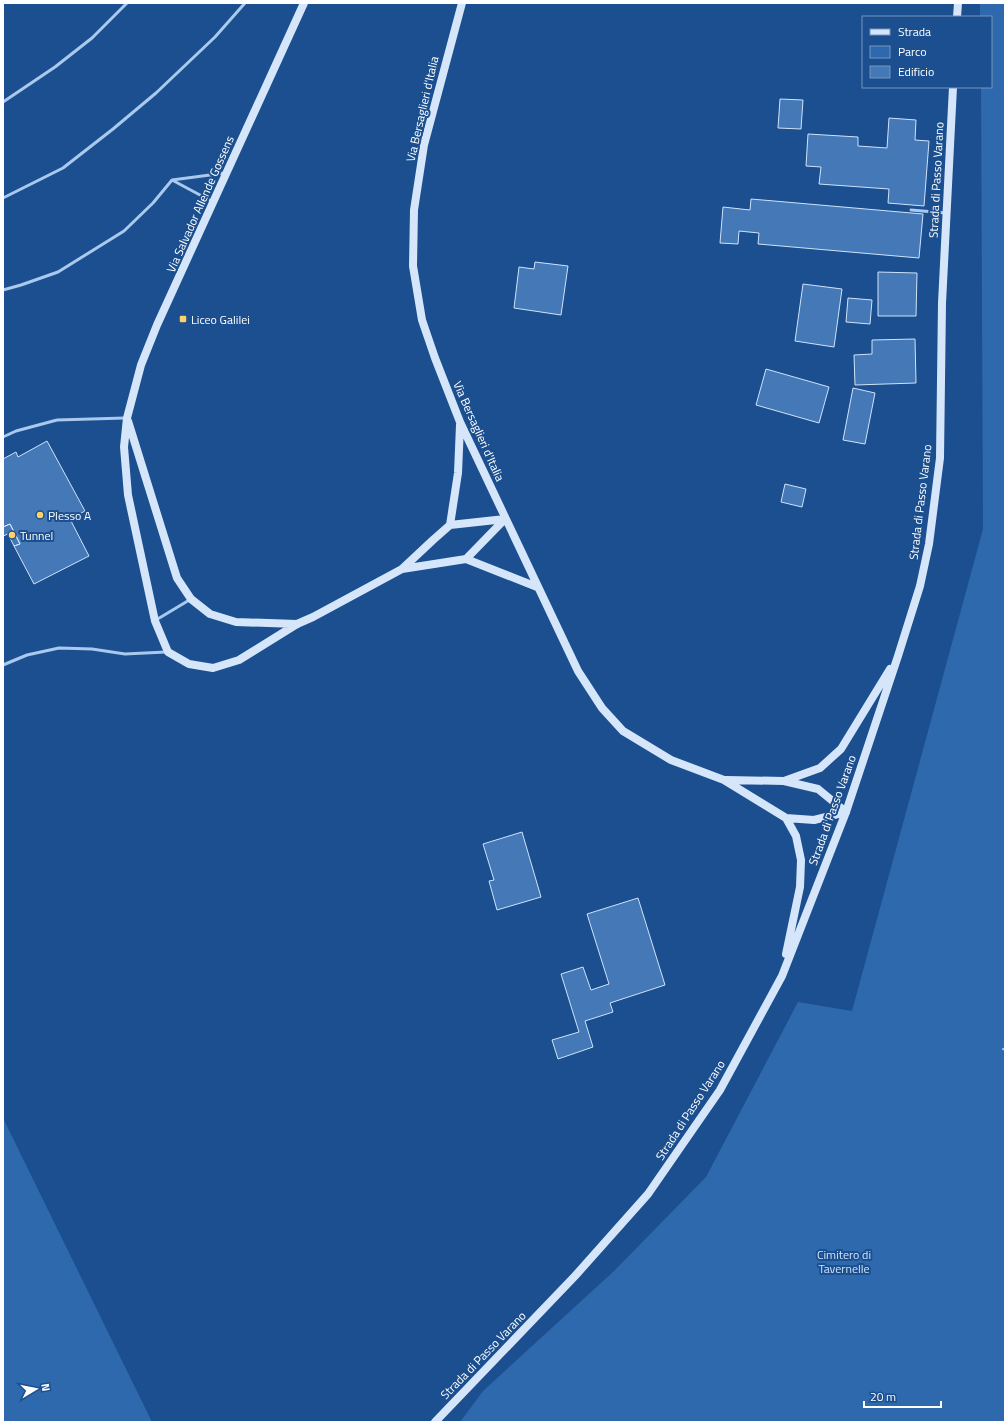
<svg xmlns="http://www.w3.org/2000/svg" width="1008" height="1425" font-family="'Titillium Web',sans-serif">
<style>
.green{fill:#2e69ad}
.building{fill:#4478b7;stroke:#cfe3fa}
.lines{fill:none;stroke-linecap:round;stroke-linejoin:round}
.path{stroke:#a9c9ee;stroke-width:2.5;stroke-dasharray:2 3;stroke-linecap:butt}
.lane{stroke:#a9c9ee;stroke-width:3}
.secondary{stroke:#d6e6fa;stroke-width:8}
.poi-dot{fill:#ffd166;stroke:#1b4f8f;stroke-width:1.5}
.labels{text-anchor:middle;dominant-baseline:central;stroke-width:4;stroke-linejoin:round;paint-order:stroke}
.street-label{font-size:12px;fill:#fff;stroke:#1b4f8f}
.poi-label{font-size:12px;fill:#fff;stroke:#1b4f8f;text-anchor:start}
.park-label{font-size:12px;fill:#cfe3fa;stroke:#1b4f8f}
</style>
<rect width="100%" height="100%" fill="#1b4f8f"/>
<path class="green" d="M980,3H1005V1422H460L483,1391L614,1271L706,1177L798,1002L852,1011L983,529L981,87H991V17H980Z
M3,1118L152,1422H3Z"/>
<path class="building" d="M780,99L803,100L801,129L778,128Z
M889,118L916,120L915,140L929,141L924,206L888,203L889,189L819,184L821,167L806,166L808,134L858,137V146L887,148Z
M751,199L923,214L919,258L758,244L759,233L739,231L738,244L720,243L723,207L750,210Z
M535,262L568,266L561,315L514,308L519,267L534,269Z
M878,272L917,273L916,316H878Z
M803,284L842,289L834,347L795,341Z
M848,298L872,300L870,324L846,322Z
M915,339L916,383L855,385L854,355L872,354V340Z
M766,369L829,387L819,423L756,405Z
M853,388L875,393L865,444L843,440Z
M47,441L85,511L70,519L89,556L34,584L14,546L20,544L10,524L3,527V459L16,452L18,457Z
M785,484L806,489L802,507L781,502Z
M10,524L20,544L14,546L8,534L3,536V527Z
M522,832L541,897L497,910L489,881L494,880L483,844Z
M638,898L665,985L610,1003L613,1012L585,1021L593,1047L558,1059L552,1040L579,1032L561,974L583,967L591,990L609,984L587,914Z"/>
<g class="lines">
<path class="path" d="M1003,1050L1005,1045"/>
<path class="lane" d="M3,102L55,67L92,38L127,3
M172,180L213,202
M3,198L63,168L113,129L156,93L215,37L245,3
M911,210L946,213
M3,290L21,285L58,272L124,231L153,203L172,180L225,173
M3,437L16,431L57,420L125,418
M156,620L191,599
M3,665L27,655L59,648L92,649L125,654L166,652"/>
<path class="secondary" d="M304,3L157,325L141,365L127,418L124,447L128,495L155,621L168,652L189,664L213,668L239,660L297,624L313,617L402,569L433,540L450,525L505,519
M462,3L424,145L414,210L413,266L422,320L435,358L460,422L578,671L602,708L623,731L671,760L724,780L786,818L796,836L801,860L800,887L786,954
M957,17L958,3
M128,421L177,578L191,599L210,614L236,622L297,624
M450,525L458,473L460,425
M466,559L537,587
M402,569L466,559L505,519
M726,780L784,781L818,789L846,812
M784,781L820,768L841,749L890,669
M786,818L814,820L846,812
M435,1422L575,1276L648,1194L720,1090L782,976L846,812L898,656L920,586L929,544L940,458L942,303L953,87"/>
</g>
<g class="poi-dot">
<rect x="179" y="315" width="8" height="8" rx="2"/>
<circle cx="40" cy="515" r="4"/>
<circle cx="12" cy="535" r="4"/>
</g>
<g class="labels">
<g class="street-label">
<text transform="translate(422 109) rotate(-77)">Via Bersaglieri d'Italia</text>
<text transform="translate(936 180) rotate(-87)">Strada di Passo Varano</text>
<text transform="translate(200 204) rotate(-66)">Via Salvador Allende Gossens</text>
<text transform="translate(479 431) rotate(66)">Via Bersaglieri d'Italia</text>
<text transform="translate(920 502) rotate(-83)">Strada di Passo Varano</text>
<text transform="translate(832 810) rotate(-70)">Strada di Passo Varano</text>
<text transform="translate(690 1110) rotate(-57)">Strada di Passo Varano</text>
<text transform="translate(483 1355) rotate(-46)">Strada di Passo Varano</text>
</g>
<g class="poi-label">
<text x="191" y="319">Liceo Galilei</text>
<text x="48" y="515">Plesso A</text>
<text x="20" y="535">Tunnel</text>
</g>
<g class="park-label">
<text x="844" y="1254">Cimitero di<tspan x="844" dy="14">Tavernelle</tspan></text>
</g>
</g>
<rect width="1008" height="1425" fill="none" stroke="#ffffff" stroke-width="8"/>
<rect x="862" y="16" width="130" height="72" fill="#1b4f8f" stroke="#7695bc"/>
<rect x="870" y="29" width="20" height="6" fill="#d6e6fa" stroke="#7695bc"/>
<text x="898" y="36" font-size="12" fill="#ffffff">Strada</text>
<rect x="870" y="46" width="20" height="12" fill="#2e69ad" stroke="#7695bc"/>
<text x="898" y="56" font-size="12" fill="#ffffff">Parco</text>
<rect x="870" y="66" width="20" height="12" fill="#4478b7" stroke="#7695bc"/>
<text x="898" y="76" font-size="12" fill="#ffffff">Edificio</text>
<g transform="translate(36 1389) rotate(80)" stroke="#1b4f8f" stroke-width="3" paint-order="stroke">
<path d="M0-3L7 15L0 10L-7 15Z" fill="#ffffff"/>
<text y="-6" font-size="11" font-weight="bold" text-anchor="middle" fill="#ffffff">N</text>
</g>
<path d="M864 1401v6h77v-6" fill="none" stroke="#ffffff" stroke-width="2"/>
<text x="870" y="1401" font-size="12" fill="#ffffff" stroke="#1b4f8f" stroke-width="3" paint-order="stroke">20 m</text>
</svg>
